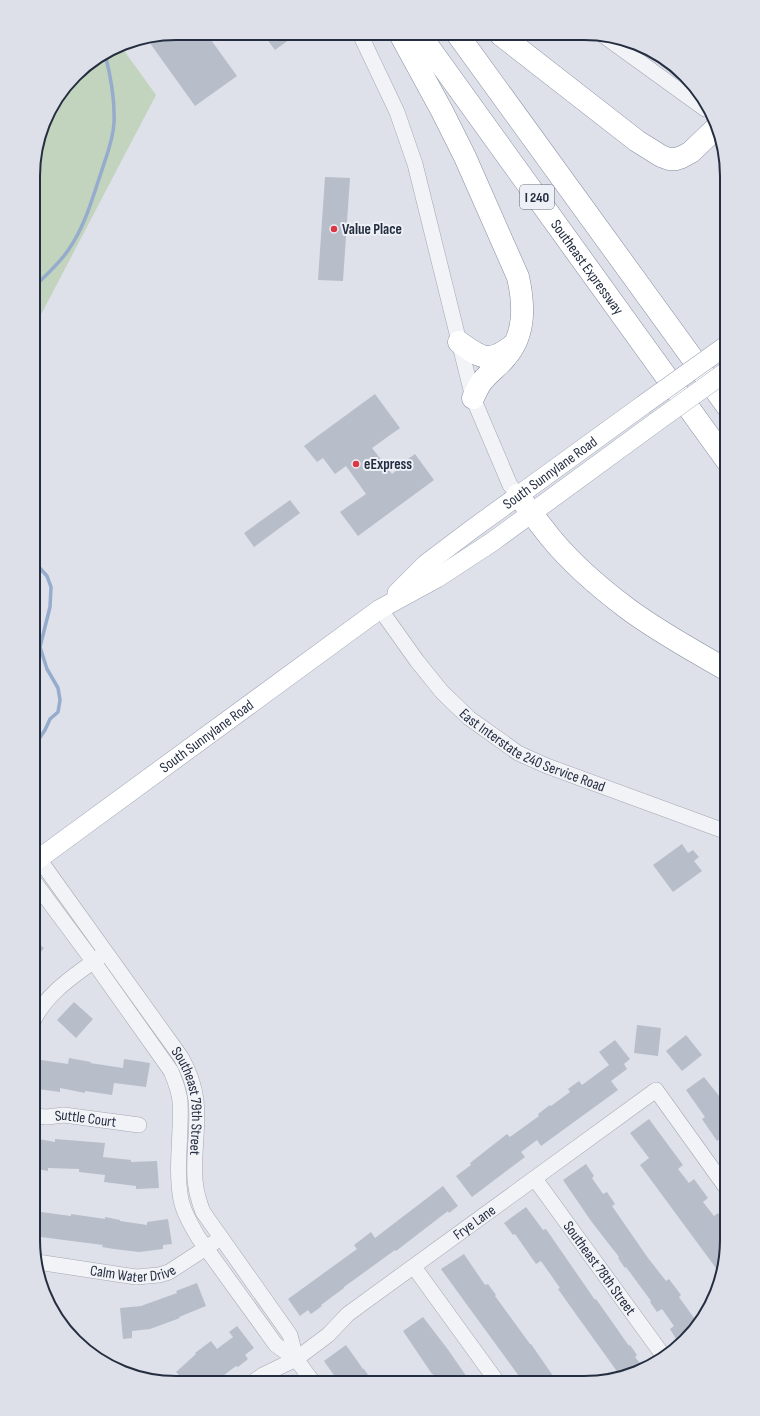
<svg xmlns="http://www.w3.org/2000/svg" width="760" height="1416" font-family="'Sofia Sans Condensed',sans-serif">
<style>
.green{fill:#c2d4be}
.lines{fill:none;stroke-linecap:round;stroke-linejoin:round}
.stream{stroke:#95accd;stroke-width:3.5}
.building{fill:#b7bdc9}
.minor-casing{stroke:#a3a8b3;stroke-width:16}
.major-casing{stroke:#9ca4b6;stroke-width:20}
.highway-casing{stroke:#848da1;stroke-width:23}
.minor{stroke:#f1f3f7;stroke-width:15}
.major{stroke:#fff;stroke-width:19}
.highway{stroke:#fff;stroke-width:22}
.major-bridge-casing{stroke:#9ca4b6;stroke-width:20;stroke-linecap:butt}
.major-bridge{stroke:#fff;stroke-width:19}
.poi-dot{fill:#db3642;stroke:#edf0f6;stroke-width:1.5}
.labels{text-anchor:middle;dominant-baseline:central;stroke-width:4;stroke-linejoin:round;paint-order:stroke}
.shield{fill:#edf0f6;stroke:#616877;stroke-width:1}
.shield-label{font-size:14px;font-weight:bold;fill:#252e41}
.poi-label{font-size:15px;font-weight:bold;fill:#252e41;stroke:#edf0f6;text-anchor:start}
.street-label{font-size:15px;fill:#252e41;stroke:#edf0f6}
.rim{fill:none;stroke:#252e41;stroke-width:2}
</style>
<rect width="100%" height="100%" fill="#dee1e9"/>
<path class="green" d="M120,45L156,95L34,328V158L48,113L82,69Z"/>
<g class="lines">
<path class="stream" d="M34,287C46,275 60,263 69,249C85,226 92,199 101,173C106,157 113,141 114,123C115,100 111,77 105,54
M34,746L45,730L50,719L58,712L60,700L58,688L47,669L40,647L50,607L51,587L47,576L37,565V546L34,533"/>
</g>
<path class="building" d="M176,33H206L237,76L195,106L147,39Z
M263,34H297L275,50Z
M325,177L350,178L343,281L318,280Z
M375,394L400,428L372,448L392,474L409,461L408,459L415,454L434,480L358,536L340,512L366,494L346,466L335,474L323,458L317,462L304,446Z
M290,500L300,513L254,547L244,533Z
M682,844L688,853L693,850L699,857L694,861L702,871L673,892L653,865Z
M33,940L44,948L33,962Z
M74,1002L93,1019L76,1038L57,1020Z
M637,1025L661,1028L658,1056L634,1053Z
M686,1035L702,1055L682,1071L666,1051Z
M615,1040L630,1059L624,1064L627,1069L611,1081L618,1090L541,1146L537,1140L521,1152L525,1157L472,1197L456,1176L471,1165L470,1163L507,1134L510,1137L539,1116L538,1114L550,1105L551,1106L570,1092L568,1089L579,1081L582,1085L609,1065L599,1052Z
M69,1058L91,1062L90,1063L123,1068L124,1059L150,1063L146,1087L114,1083L112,1095L85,1091V1093L60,1088V1092L38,1089L41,1060L68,1064Z
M704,1077L727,1106V1134L717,1141L702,1119L705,1117L686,1090Z
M649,1119L683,1165L678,1169L689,1183L694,1179L708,1198L703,1202L714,1216L718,1213L727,1224V1250L721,1275L640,1165L649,1158L630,1133Z
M33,1138L55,1142V1139L105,1143L103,1157L131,1160V1162L157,1161L159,1188L136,1189V1186L104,1182L105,1175L79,1172V1169L48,1168V1171L33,1168Z
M586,1164L594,1176L592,1178L603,1194L607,1192L615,1204L612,1206L648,1258L666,1281L669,1279L681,1295L679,1297L699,1325L685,1339L682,1335L676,1339L670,1329L674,1326L662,1309L657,1312L650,1302L651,1301L626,1267L625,1268L618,1258L619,1257L591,1221L563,1180Z
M443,1186L458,1206L449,1213L448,1211L396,1251L395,1250L344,1287V1288L321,1305L322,1306L311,1314L308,1310L300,1316L288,1299L357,1249L354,1245L371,1232L375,1238Z
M526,1207L543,1230L546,1229L595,1300L596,1299L629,1346L630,1345L637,1355L635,1357L644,1368L630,1375L621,1377L570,1306L558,1289L560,1288L541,1261L536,1264L515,1234L513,1235L504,1223Z
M33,1211L71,1216V1214L105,1219V1217L120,1220V1221L147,1225V1222L168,1219L172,1244L163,1245V1249L139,1252L114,1249L102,1247L103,1245L33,1236Z
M464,1254L485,1285L488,1284L496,1295L495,1296L530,1344H531L558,1383H524L470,1309L441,1269Z
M197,1283L206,1306L179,1317L180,1318L150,1329L132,1331V1338L123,1339L120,1308L141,1306L177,1293L176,1291Z
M423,1317L449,1351L471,1383H439L433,1374H432L403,1331Z
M237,1326L254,1348L245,1355L248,1359L238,1367L236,1366L215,1382H185L176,1372L196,1354L195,1353L211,1341L217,1349L233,1337L229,1332Z
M346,1345L363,1369H364L373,1382H339L338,1381L324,1361Z"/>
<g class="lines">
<defs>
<g id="minor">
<path d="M360,34L397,112L415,164L473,398L510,485L518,495"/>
<path d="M604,36L705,109"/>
<path id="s1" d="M380,609L417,661L442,692L469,718L518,753L547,766L727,832"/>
<path id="s2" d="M39,859L181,1057C189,1071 194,1084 196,1100C199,1126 193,1153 195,1180C196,1191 199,1202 203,1212L290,1335L296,1359"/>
<path d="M33,880L93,961L171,1071C175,1081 179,1090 180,1101C182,1134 175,1167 181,1200C184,1213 191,1225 198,1237L276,1345L296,1359L313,1382"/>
<path d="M33,1022C46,993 75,975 101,956"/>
<path id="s3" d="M33,1116L47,1117L64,1115L139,1125"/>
<path id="s4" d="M535,1179L665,1358"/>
<path id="s5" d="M37,1262L136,1277L159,1275L169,1272L215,1242"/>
<path d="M414,1267L498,1383"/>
<path id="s6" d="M253,1382L263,1375L296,1359L328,1335L348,1314L656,1090L727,1189"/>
</g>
<g id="major">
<path id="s7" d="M397,593L426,564L471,530L643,405"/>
<path id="s8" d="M33,863L380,609L437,578L492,542L656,422"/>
</g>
<g id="highway">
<path d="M400,34L442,111L465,157L518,277C524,304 526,334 506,357C500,365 491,371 484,379C479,384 476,392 473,398"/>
<path id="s9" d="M420,35L727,461"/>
<path d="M458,35L727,406"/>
<path d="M501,35L637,141L661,156L669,159H676L682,157L691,152L717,127"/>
<path d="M459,342C481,358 489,364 512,346"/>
<path d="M518,495C528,509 539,523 550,537C572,564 600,588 628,609C659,632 694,651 727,670"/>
</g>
</defs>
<use href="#minor" class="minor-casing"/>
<use href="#major" class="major-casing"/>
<use href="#highway" class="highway-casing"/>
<use href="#minor" class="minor"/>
<use href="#major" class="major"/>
<use href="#highway" class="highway"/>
<defs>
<path id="major-bridge" d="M643,405L727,345
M656,422L727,371"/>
</defs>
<use href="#major-bridge" class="major-bridge-casing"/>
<use href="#major-bridge" class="major-bridge"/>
</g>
<g class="poi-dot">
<circle cx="334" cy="229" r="4"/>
<circle cx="356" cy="464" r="4"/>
</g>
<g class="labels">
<rect class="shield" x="520" y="185" width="34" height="24" rx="3"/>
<g class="shield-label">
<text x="537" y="197">I 240</text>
</g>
<g class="poi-label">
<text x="342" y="229">Value Place</text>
<text x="364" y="464">eExpress</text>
</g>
<g class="street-label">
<text stroke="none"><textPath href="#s9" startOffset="286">Southeast Expressway</textPath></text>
<text stroke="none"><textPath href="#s7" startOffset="195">South Sunnylane Road</textPath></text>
<text stroke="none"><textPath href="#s8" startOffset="215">South Sunnylane Road</textPath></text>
<text stroke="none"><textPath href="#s1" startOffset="213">East Interstate 240 Service Road</textPath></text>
<text stroke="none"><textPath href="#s2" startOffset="289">Southeast 79th Street</textPath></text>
<text stroke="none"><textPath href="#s3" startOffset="53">Suttle Court</textPath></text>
<text stroke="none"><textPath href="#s6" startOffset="274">Frye Lane</textPath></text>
<text stroke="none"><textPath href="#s5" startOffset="97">Calm Water Drive</textPath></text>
<text stroke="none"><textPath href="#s4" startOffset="110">Southeast 78th Street</textPath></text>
</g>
</g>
<path d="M0 0H760V1416H0ZM176 40H584A136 136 0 0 1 720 176V1240A136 136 0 0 1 584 1376H176A136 136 0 0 1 40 1240V176A136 136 0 0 1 176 40Z" fill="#dde0e8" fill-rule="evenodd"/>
<path class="rim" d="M176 40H584A136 136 0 0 1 720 176V1240A136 136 0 0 1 584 1376H176A136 136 0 0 1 40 1240V176A136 136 0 0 1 176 40Z"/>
</svg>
